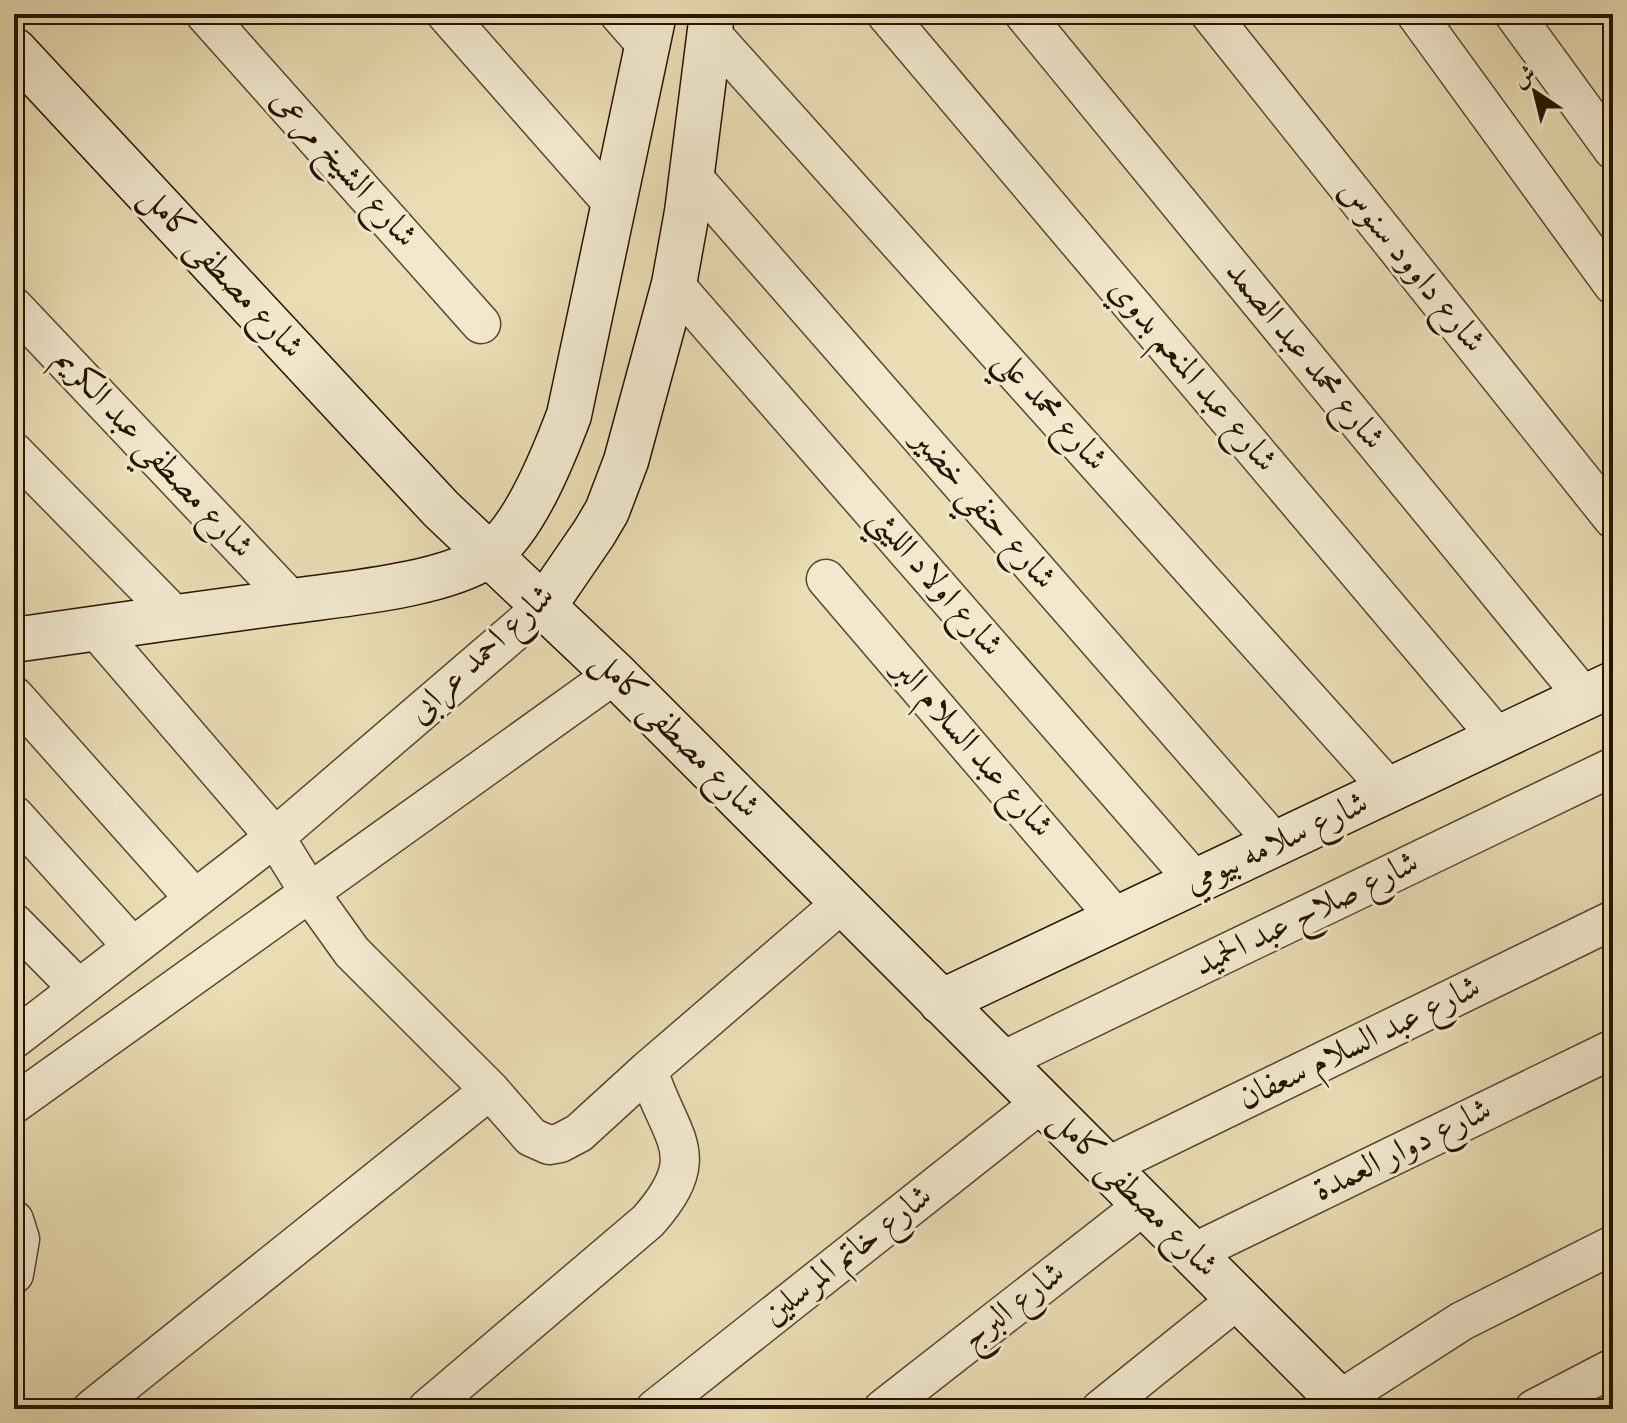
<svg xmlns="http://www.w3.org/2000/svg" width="1627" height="1423" font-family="'Sorts Mill Goudy',Amiri,serif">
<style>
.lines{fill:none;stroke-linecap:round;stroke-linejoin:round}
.street-casing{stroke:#57472d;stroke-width:41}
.secondary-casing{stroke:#261500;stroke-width:47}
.street{stroke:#f1e8ce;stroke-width:38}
.secondary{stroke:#f1e8ce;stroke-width:44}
.labels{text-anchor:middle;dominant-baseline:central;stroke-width:6;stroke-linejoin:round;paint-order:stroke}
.street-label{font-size:34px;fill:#261500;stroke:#f1e8ce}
</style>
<rect width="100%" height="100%" fill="#eadcb3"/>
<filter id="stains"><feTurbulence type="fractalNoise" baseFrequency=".0025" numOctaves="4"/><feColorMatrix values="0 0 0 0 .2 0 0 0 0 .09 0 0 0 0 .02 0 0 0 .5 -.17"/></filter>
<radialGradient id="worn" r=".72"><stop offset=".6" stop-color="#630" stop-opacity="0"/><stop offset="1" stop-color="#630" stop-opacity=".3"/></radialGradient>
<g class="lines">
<defs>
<path id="street" d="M205,14L481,324
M446,14L614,205
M619,14L648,47
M886,14L1499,739
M1024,14L1585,698
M1210,14L1613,519
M1416,14L1613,285
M1514,14L1613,150
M709,31L1390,790
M691,175L1276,844
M674,284L1196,882
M14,307L292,601
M14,452L176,617
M826,579L1117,919
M95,628L275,837L309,892L352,952L490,1090L531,1137L549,1145L560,1143L579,1133L648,1070L842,903
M14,696L195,899
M14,815L133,947
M14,923L79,989
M14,1039L275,837L544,606
M1000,1062L1613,767
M14,1104L615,674
M1106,1167L1613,920
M14,1220L20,1239L14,1274
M1193,1253L1613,1049
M1339,1400L1462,1321L1613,1245
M92,1409L490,1090
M427,1409L648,1221C707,1154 670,1140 648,1070
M655,1409L1041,1103
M883,1409L1144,1205
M1101,1409L1238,1299
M1534,1409L1613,1368"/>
<path id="secondary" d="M14,50L441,509L615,674L1348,1409
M544,606L594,533L607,511L626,461L674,284L687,212L712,14
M14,640C105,627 195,614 286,602C341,594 442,586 487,556C523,533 554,455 569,415L654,14
M941,1002L1613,684"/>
</defs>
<use href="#street" class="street-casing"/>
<use href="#secondary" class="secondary-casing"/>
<use href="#street" class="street"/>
<use href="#secondary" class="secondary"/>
</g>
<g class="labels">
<g class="street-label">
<text transform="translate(343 169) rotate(48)">شارع الشيخ مرعى</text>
<text transform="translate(1411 267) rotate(51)">شارع داوود سنوس</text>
<text transform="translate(221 273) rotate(47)">شارع مصطفى كامل</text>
<text transform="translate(1304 356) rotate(51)">شارع محمد عبد الصمد</text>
<text transform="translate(1192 376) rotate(50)">شارع عبد المنعم بدوي</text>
<text transform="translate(1050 411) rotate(48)">شارع محمد علي</text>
<text transform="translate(153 454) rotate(47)">شارع مصطفي عبد الكريم</text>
<text transform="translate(983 510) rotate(49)">شارع حنفي خضير</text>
<text transform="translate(935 583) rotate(49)">شارع اولاد الليثي</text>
<text transform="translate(482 655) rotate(-43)">شارع احمد عرابى</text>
<text transform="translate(675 735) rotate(45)">شارع مصطفى كامل</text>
<text transform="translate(972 749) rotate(49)">شارع عبد السلام البر</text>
<text transform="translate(1277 844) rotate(-25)">شارع سلامه بيومي</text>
<text transform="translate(1307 915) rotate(-26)">شارع صلاح عبد الحميد</text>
<text transform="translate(1360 1044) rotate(-26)">شارع عبد السلام سعفان</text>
<text transform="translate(1403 1151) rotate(-26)">شارع دوار العمدة</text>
<text transform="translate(1133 1194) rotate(45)">شارع مصطفى كامل</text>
<text transform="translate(848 1256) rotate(-38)">شارع خاتم المرسلين</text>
<text transform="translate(1014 1307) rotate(-38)">شارع البرج</text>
</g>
</g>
<rect width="1627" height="1423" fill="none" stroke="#eadcb3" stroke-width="48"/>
<rect x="16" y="16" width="1595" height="1391" fill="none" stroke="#261500" stroke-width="4"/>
<rect x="24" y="24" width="1579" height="1375" fill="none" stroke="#261500" stroke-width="2"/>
<g transform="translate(1535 92) rotate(325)" stroke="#f1e8ce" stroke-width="6" paint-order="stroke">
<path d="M0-6L14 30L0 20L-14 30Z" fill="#261500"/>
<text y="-12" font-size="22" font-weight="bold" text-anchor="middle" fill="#261500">ش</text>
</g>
<rect width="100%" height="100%" filter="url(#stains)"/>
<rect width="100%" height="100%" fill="url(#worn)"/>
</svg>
